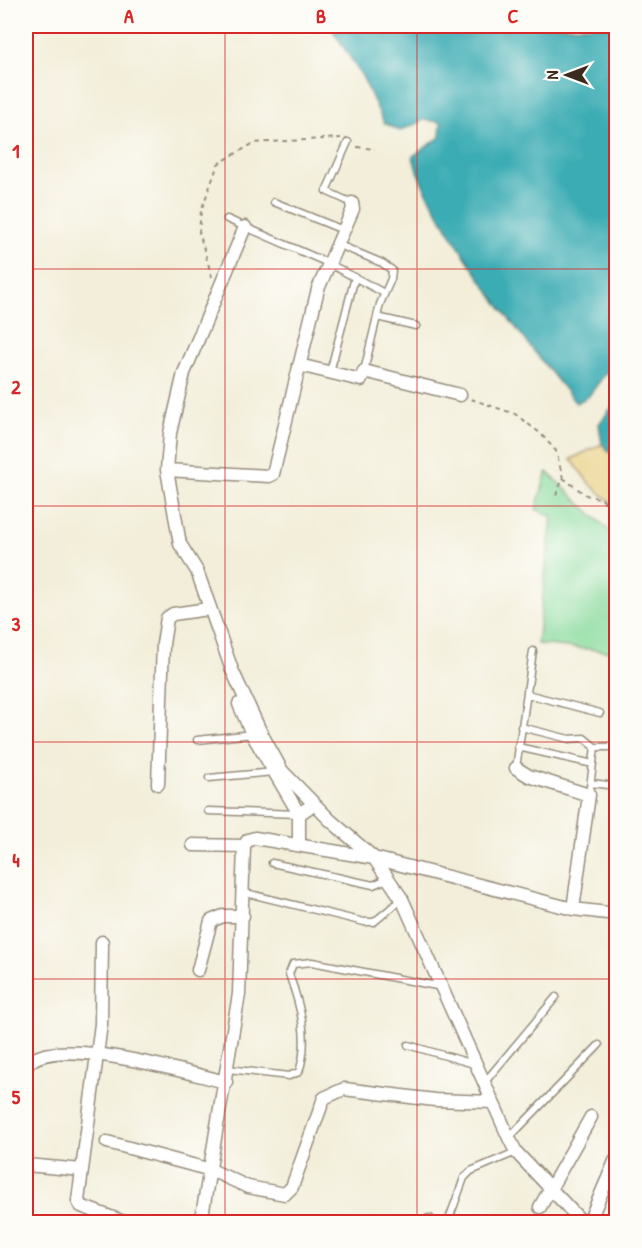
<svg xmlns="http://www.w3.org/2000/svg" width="642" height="1248" font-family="'Patrick Hand',sans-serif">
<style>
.green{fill:#87da9c;stroke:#61825d;stroke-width:1.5}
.sand{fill:#eeda9e;stroke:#94825e;stroke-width:1.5}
.water{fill:#3bacb4;stroke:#3b6b69;stroke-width:1.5}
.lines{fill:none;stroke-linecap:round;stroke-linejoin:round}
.lane-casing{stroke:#968c7c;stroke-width:9}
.street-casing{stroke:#968c7c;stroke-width:15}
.path{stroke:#968c7c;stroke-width:2;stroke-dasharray:4.5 4.5;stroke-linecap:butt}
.lane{stroke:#fff;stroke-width:6}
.street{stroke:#fff;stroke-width:12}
.grid{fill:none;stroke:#d62828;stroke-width:1.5;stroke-opacity:0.55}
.neatline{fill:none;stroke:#d62828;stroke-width:2}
.grid-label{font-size:20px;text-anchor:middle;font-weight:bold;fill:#d62828}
</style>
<rect width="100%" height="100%" fill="#fdfcf7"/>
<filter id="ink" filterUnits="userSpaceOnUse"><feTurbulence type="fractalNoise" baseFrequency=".0167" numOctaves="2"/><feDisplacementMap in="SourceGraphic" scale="12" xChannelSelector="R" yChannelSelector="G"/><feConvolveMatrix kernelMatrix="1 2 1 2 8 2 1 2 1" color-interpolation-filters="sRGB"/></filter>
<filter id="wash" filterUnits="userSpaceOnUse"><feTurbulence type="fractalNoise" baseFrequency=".008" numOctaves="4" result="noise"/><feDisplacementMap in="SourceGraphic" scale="24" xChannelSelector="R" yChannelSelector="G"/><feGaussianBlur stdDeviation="1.35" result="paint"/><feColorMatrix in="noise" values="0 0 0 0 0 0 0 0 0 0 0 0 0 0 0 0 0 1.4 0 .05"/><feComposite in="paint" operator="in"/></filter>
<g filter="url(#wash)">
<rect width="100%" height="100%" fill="#f2eed9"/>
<path class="green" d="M547,472L616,537V652L537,644L552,517L536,509Z"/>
<path class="sand" d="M602,444L616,458V507L589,483L571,459Z"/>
<path class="water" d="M330,26H616V360L588,397L576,403C529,347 484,289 446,226C433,203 419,183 413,156L440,137L441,122L424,120L400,131L384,123L362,76Z
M616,402V458L602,444L599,424Z"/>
</g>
<g filter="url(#ink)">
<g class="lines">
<defs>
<path id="lane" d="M348,142L326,191L352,203
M274,202L343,230
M227,219L328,263L384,293
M337,244L382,263L392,270L391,279L380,304L364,371
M377,317L416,326
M330,372L355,277
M527,694L600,713
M521,727L569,739L584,738L595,747H616
M197,740L253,734
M518,747L593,764
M516,768L533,651
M209,778L274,772
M591,783L616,786
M589,795L595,747
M208,811L299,814
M272,863L373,885L387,879
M242,892L364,922H374L402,899
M408,1045L474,1064
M228,1069L289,1076L299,1072C310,1039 300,1005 289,974L293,964L312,962L442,987
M484,1083L556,997
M509,1138L599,1045
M448,1222L464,1178L471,1171L516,1152"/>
<path id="street" d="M352,203L353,209L318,289L273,474L269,476L167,470L180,544L197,571L232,670L261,733L282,771L330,820L374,858L402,899L509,1138L516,1152L582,1222
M299,365L361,380L364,371L460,395
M167,470L170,433L184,373L245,227
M239,704L252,734L299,814L314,804
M516,768L529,776L589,795L573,909
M158,784L163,644L167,618L173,614L208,609
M193,845L244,846
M299,845V814
M198,970L211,921L223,916H243
M26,1067C46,1030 191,1074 226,1082
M107,1142L211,1170L248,1187L285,1194L292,1187L324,1098L344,1089L435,1100L493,1102
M26,1165L82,1170L78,1201L81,1206L124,1222
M82,1170L101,1024L102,942
M540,1207L591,1117
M201,1222L239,994L244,846L248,840L255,838L374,858L573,909L616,914
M428,1222L429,1221
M589,1222L616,1159"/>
</defs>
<use href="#lane" class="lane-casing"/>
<use href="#street" class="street-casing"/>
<path class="path" d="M357,147L375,149
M212,277L199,232L201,211L218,164L254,143L341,138
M471,399L515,414L540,433L556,451L563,478L555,498
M563,478L586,495L602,499L616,514"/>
<use href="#lane" class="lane"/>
<use href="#street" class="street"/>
</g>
</g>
<path class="grid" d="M225,26V1222M417,26V1222M26,269H616M26,506H616M26,742H616M26,979H616"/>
<rect width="642" height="1248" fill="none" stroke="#fdfcf7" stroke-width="66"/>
<g transform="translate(567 75) rotate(270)" stroke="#fdfcf7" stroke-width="4.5" paint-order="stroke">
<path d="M0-4.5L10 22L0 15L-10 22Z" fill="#3b2a1e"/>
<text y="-9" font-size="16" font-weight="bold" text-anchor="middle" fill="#3b2a1e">N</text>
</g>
<rect x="33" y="33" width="576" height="1182" class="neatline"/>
<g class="grid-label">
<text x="129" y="23">A</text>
<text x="321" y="23">B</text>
<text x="513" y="23">C</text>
<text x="16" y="158">1</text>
<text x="16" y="394">2</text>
<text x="16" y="631">3</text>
<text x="16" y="867">4</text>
<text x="16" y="1104">5</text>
</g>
</svg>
